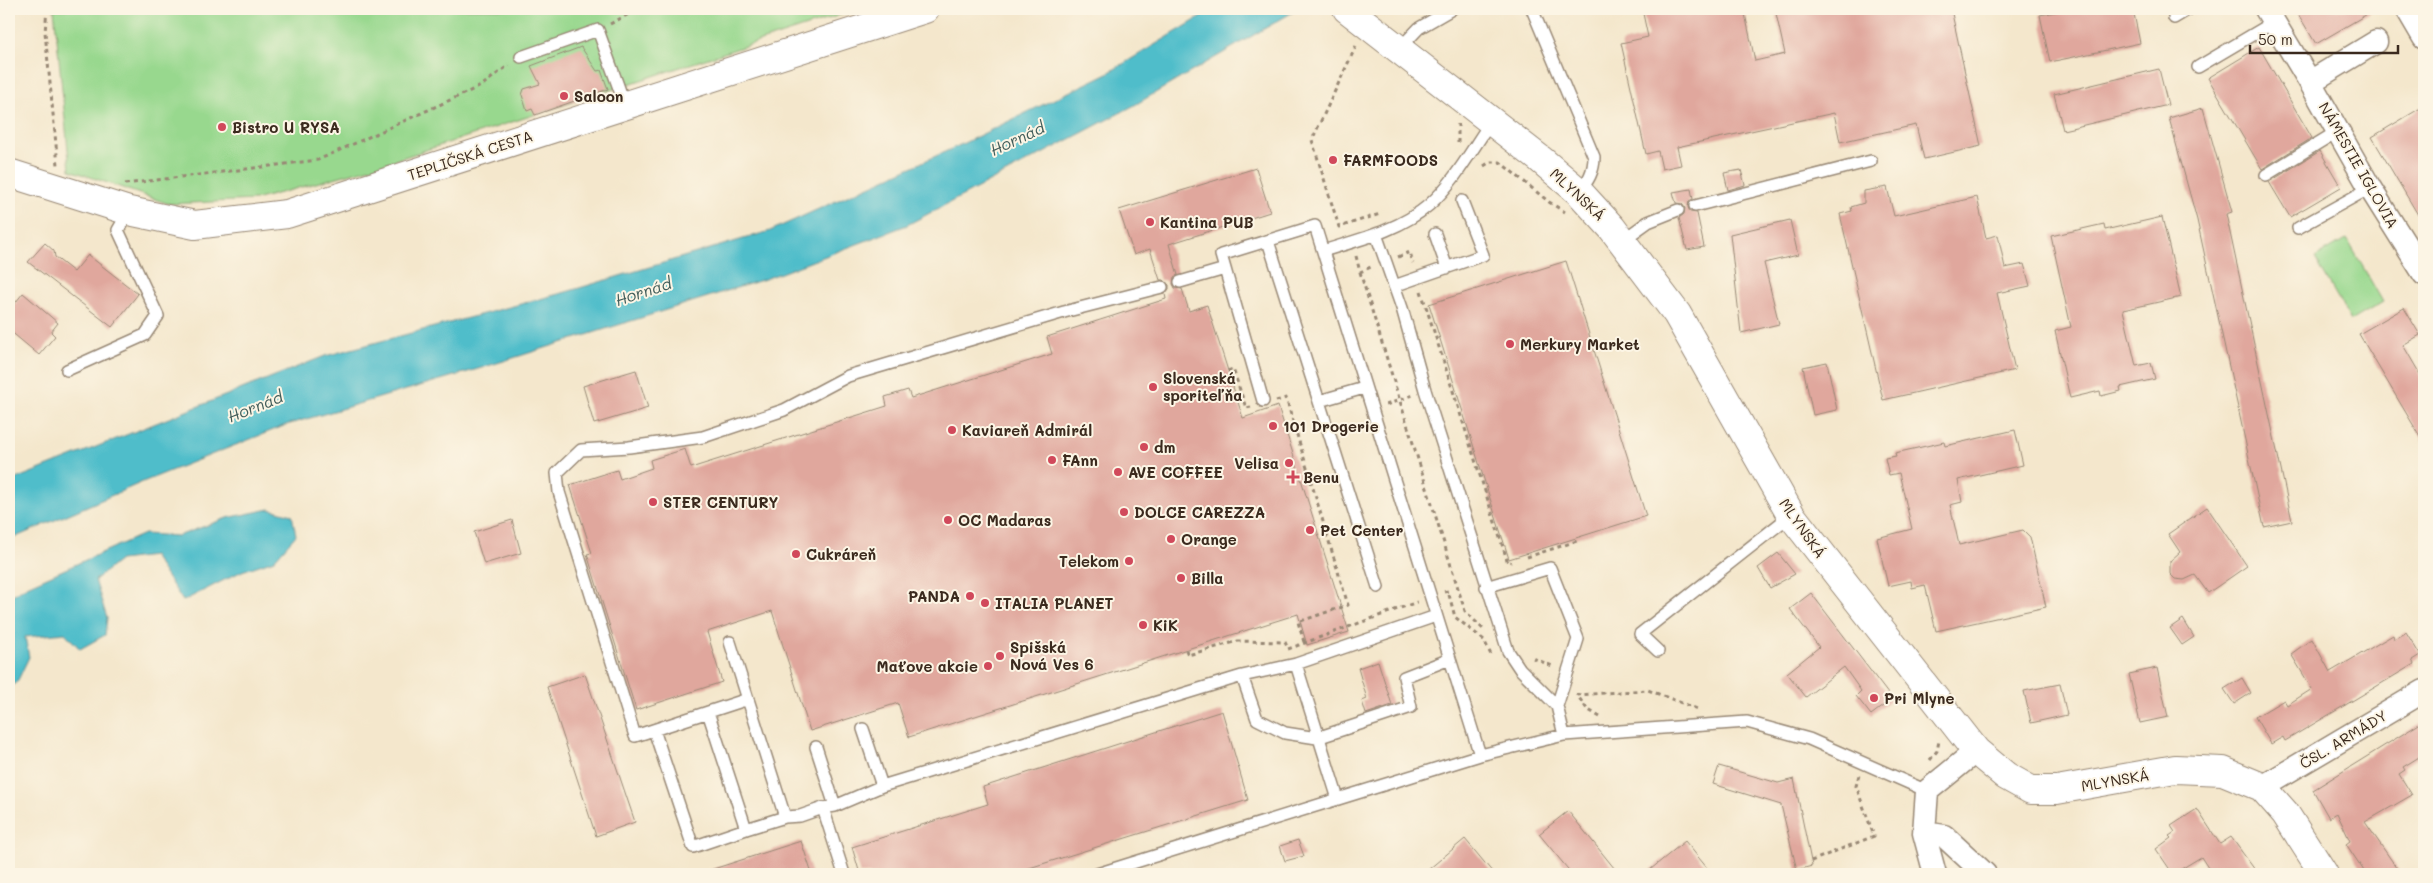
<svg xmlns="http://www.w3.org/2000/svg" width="2433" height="883" font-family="Mali,sans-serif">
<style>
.green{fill:#98d88e;stroke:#6a8156}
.water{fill:#50bdca;stroke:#467474}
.building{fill:#e0a79d}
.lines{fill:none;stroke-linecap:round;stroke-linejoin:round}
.service-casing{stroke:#988875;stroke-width:14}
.minor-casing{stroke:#988875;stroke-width:25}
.tertiary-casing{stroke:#988875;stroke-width:30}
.path{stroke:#988875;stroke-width:3;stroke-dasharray:4 4;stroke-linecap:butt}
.service{stroke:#fff;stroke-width:11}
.minor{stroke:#fff;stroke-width:22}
.tertiary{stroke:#fff;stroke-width:28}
.poi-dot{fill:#d1495b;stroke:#fcf5e5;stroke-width:2}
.labels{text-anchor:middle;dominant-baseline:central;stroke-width:4;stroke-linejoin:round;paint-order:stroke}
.poi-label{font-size:15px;font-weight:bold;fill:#3b2a1e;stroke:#fcf5e5;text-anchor:start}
.street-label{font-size:15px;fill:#3b2a1e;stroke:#fcf5e5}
.water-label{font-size:16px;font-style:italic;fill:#425d5a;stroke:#fcf5e5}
</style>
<rect width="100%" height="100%" fill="#fcf5e5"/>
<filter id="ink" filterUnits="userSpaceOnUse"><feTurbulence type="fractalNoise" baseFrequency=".02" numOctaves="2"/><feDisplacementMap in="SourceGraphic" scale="10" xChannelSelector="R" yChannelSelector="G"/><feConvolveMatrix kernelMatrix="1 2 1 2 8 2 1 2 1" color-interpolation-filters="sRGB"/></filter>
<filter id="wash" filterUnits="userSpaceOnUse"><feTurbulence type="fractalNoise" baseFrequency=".0096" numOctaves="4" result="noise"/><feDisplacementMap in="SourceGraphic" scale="20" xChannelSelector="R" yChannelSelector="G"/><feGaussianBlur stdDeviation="1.12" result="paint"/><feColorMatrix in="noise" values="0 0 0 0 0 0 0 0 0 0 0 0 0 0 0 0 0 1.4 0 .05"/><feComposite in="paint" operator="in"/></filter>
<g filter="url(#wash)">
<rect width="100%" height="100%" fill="#f4e7cc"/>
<path class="green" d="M54,9H859L377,166L255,200L169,204L70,170Z
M2347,239L2383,302L2351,321L2315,258Z"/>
<path class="water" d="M1214,9H1298L1133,106L907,225L765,279L478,369L286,425L145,481L9,540V482L23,476L325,356L566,292L770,231L960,145L1108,73Z
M270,509L292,515L296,535L274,560L242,571L183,601L153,556L120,560L95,580L107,618L105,635L80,649L65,633L25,637L29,657L18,680L9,691V597L27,586L144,534L178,536L227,518Z"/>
<g id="blocks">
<path class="building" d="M1642,9H1744L1755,61L1785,54L1775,9H1951L1981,146L1924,159L1916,125L1840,142L1834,113L1677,147L1681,165L1662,169L1658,151L1646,154L1621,43L1648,37Z
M2070,9H2133L2140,43L2050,62L2040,15Z
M2295,9H2376L2316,44Z
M581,47L597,71L601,70L608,89L535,115L532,109L527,111L522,95L524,89L540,84L531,66Z
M2259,47L2312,138L2262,169L2208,78Z
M2159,69L2168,105L2063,130L2054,94Z
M2424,106V225L2372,137Z
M2203,108L2232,212L2226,214L2292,521L2264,527L2197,220L2169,118Z
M2320,151L2341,187L2290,217L2269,182Z
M1256,168L1270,212L1169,244L1178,275L1174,277L1173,284L1175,288L1182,289L1189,311L1207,305L1243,418L1278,406L1349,632L1307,645L1298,614L909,737L898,703L810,731L772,611L707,632L722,682L636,710L587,554L592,553L570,485L617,470L620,479L652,468L650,460L685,449L691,468L887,406L885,397L908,390L911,398L1052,354L1047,337L1166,299L1165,294L1169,289V285L1164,280H1160L1150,249L1134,255L1119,210Z
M1741,170L1745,185L1728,190L1724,173Z
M1887,187L1894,216L1977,197L1986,238L1998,235L2005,268L2024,264L2030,286L1997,293L2015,370L1883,400L1840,214L1852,211L1851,207L1864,203V191Z
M1691,189L1693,199L1689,201L1688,207L1690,212L1697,213L1704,247L1687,250L1679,218L1684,214L1685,208L1682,204L1676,203L1673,192Z
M2162,217L2181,297L2123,310L2136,366L2151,363L2155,379L2120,387L2121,391L2101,396L2100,391L2070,398L2055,331L2071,327L2051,236L2104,224L2105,230Z
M1790,220L1798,255L1764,263L1779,324L1741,333L1730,234Z
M45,243L54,251L55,257L74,272L88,255L138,294L112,327L28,262Z
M1566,261L1646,516L1509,559L1429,304Z
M23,293L58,323L51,332L55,336L39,355L9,330V311Z
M2404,308L2420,335L2403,345L2424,381V443L2359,334Z
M1827,362L1837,410L1813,415L1803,367Z
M636,370L648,408L594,424L583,386Z
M2015,430L2023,465L1958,480L1962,502L1950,505L1959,545L2023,530L2030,537L2046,607L1936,631L1925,585L1912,588L1911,581L1888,586L1877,538L1912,529L1899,473L1889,475L1885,458L1896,456L1895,453L1944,442L1945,446Z
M2207,507L2247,566L2208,593L2195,575L2184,580L2175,579L2170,574V561L2180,552L2168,534Z
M512,520L521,553L484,564L474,532Z
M1778,553L1795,574L1770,588L1758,568Z
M1811,593L1892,699L1871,715L1856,696L1861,691L1844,667L1806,697L1787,673L1819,647L1790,609Z
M2183,619L2194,637L2182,645L2170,628Z
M2406,632L2420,655L2412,660L2414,664L2285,741L2283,737L2271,744L2255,717L2284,700L2287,705L2312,689L2291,654L2312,639L2330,672L2393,635L2394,639Z
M1378,661L1392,705L1366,714L1362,701L1367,699L1358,668Z
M2157,668L2168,717L2140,723L2129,674Z
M585,674L635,822L596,836L547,687Z
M2242,678L2251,693L2234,704L2224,689Z
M2060,684L2067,715L2031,723L2024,691Z
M1222,711L1248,800L1010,874H860L852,847L988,804L983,787Z
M2424,721V754L2403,767L2405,770L2399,774L2412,795L2365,822L2401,874H2366L2346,844L2350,841L2337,813L2329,818L2313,790Z
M1719,766L1778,783L1794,779L1812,866L1797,870L1781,805L1713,784Z
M2197,809L2220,844L2231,837L2258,874H2212L2201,857L2173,874L2156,849L2171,838L2169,836L2175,832L2171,826Z
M1568,811L1619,874H1572L1539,834Z
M1465,839L1494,874H1423Z
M1298,840L1304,856L1285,861L1280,846Z
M801,841L812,874H707V871Z
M1685,841L1712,874H1645Z"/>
</g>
</g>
<g filter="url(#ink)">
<use href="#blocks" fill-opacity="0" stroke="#988875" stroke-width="1"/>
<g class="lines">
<defs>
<path id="service" d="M1532,9L1594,157C1594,172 1588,181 1579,192
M2174,18L2189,9
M1398,50L1419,28L1452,9
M521,57L598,30L625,105
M2198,67L2274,22
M2266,175L2338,131
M1695,206L1871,161
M2298,228L2370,188
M1376,234L1402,308L1425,390L1508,651L1520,669L1557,706L1564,735
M1435,234L1447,268
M1623,240L1648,222L1678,210
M1268,241L1378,587
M1323,251C1358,240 1400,230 1429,205C1454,183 1472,149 1491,122
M1180,282L1225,269
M1394,286L1483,255L1462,201
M67,370L145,335L158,316L118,230L129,211
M1263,401L1221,255L1315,226L1480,755
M1319,401L1364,388
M1486,587L1550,568L1578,639L1557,706
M730,642L785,817L800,816L823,808
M1658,651L1640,634L1791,515
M1296,664L1338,799L1480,755L1564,735L1747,722L1809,739L1927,791
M1242,676L1257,719L1285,733L1317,738L1411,707L1404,677L1450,659
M748,699L635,736L559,492L557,473L581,450L629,447L703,437L784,410L848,376L1064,312L1162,287
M863,729L882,786
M654,730L693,847L746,829L708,712
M816,747L835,806
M746,829L785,817
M844,874L823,808L835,806L882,786L1242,676L1296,664L1436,616
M1097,874L1338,799"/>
<path id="minor" d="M2266,9L2310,82
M2407,9L2424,38
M2376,42L2310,82L2370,188L2424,274
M2262,787L2424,691
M1924,833L1944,836L1985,874
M1935,874L1924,833L1927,791L1976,751"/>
<path id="tertiary" d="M1347,9L1540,159L1579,192L1612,228L1677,314L1791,515L1976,751L2006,776L2031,790H2057L2175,769L2223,771L2262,787L2285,813L2324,874
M9,173L129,211L195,225L287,214L925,9"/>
</defs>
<use href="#service" class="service-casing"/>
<use href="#minor" class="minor-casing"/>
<use href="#tertiary" class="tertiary-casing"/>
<path class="path" d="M47,9L45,32L58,165
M610,24L638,9
M1356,46L1312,140L1339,227L1380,214
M1458,143V124
M1484,166L1490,162H1500L1549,202L1565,212
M125,184L318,160L481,86L509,65
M1356,256L1360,272L1371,267
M1398,257L1410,252L1413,263
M1360,272L1465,611L1484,630
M1421,291L1508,563L1511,562
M1228,371L1233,369L1246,408L1251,407
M1276,401L1286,398L1348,605L1298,622L1304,642
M1386,405L1413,395
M1527,557L1577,541
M1444,592L1448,591L1455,617L1484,640L1492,657
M1186,650L1188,655L1238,641L1285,642L1288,649L1417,602
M1533,658L1555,667
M1600,717L1587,709L1577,695L1648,690L1700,710
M1930,760L1937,751L1939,741
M1811,861L1874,836L1856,786L1859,775"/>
<use href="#service" class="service"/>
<use href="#minor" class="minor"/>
<use href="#tertiary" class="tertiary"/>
</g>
</g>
<g class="poi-dot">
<circle cx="564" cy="96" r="5"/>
<circle cx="222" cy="127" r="5"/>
<circle cx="1333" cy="160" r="5"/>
<circle cx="1150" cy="222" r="5"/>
<circle cx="1510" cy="344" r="5"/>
<circle cx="1153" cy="387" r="5"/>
<circle cx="1273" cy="426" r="5"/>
<circle cx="952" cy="430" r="5"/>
<circle cx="1144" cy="447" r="5"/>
<circle cx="1052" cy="460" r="5"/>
<circle cx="1289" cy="463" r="5"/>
<circle cx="1118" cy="472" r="5"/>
<path d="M1290.5 469.5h5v5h5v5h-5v5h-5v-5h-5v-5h5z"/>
<circle cx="653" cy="502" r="5"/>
<circle cx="1124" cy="512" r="5"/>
<circle cx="948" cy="520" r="5"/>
<circle cx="1310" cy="530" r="5"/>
<circle cx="1171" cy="539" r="5"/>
<circle cx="796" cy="554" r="5"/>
<circle cx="1129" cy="561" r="5"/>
<circle cx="1181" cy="578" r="5"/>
<circle cx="970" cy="596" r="5"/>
<circle cx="985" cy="603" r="5"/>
<circle cx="1143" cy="625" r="5"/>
<circle cx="1000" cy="656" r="5"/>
<circle cx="988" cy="666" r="5"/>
<circle cx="1874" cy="698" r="5"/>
</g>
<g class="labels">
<g class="poi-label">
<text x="574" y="96">Saloon</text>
<text x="232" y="127">Bistro U RYSA</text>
<text x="1343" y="160">FARMFOODS</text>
<text x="1160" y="222">Kantina PUB</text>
<text x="1520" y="344">Merkury Market</text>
<text x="1163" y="378">Slovenská<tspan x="1163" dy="17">sporiteľňa</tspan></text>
<text x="1283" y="426">101 Drogerie</text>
<text x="962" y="430">Kaviareň Admirál</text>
<text x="1154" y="447">dm</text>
<text x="1062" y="460">FAnn</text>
<text x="1279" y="463" text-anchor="end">Velisa</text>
<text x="1128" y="472">AVE COFFEE</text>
<text x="1303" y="477">Benu</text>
<text x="663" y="502">STER CENTURY</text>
<text x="1134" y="512">DOLCE CAREZZA</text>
<text x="958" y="520">OC Madaras</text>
<text x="1320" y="530">Pet Center</text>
<text x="1181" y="539">Orange</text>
<text x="806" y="554">Cukráreň</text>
<text x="1119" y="561" text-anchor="end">Telekom</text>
<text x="1191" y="578">Billa</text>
<text x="960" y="596" text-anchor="end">PANDA</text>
<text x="995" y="603">ITALIA PLANET</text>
<text x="1153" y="625">KiK</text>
<text x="1010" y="647">Spišská<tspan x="1010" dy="17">Nová Ves 6</tspan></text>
<text x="978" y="666" text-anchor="end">Maťove akcie</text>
<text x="1884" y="698">Pri Mlyne</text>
</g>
<g class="street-label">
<text transform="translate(470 155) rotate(-18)">TEPLIČSKÁ CESTA</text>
<text transform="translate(2359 165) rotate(60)">NÁMESTIE IGLOVIA</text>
<text transform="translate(1578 194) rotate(43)">MLYNSKÁ</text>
<text transform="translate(1803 528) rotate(55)">MLYNSKÁ</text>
<text transform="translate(2343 739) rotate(-31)">ČSL. ARMÁDY</text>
<text transform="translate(2115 780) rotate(-10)">MLYNSKÁ</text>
</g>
<g class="water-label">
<text transform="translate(1017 138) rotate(-25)">Hornád</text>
<text transform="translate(643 291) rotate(-18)">Hornád</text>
<text transform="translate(255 406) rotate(-22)">Hornád</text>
</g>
</g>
<rect width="2433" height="883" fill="none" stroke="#fcf5e5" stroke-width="30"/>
<path d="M2250 45v8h148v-8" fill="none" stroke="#3b2a1e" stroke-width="2.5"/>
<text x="2258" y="45" font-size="15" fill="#3b2a1e" stroke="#fcf5e5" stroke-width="4" paint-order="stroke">50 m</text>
</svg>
